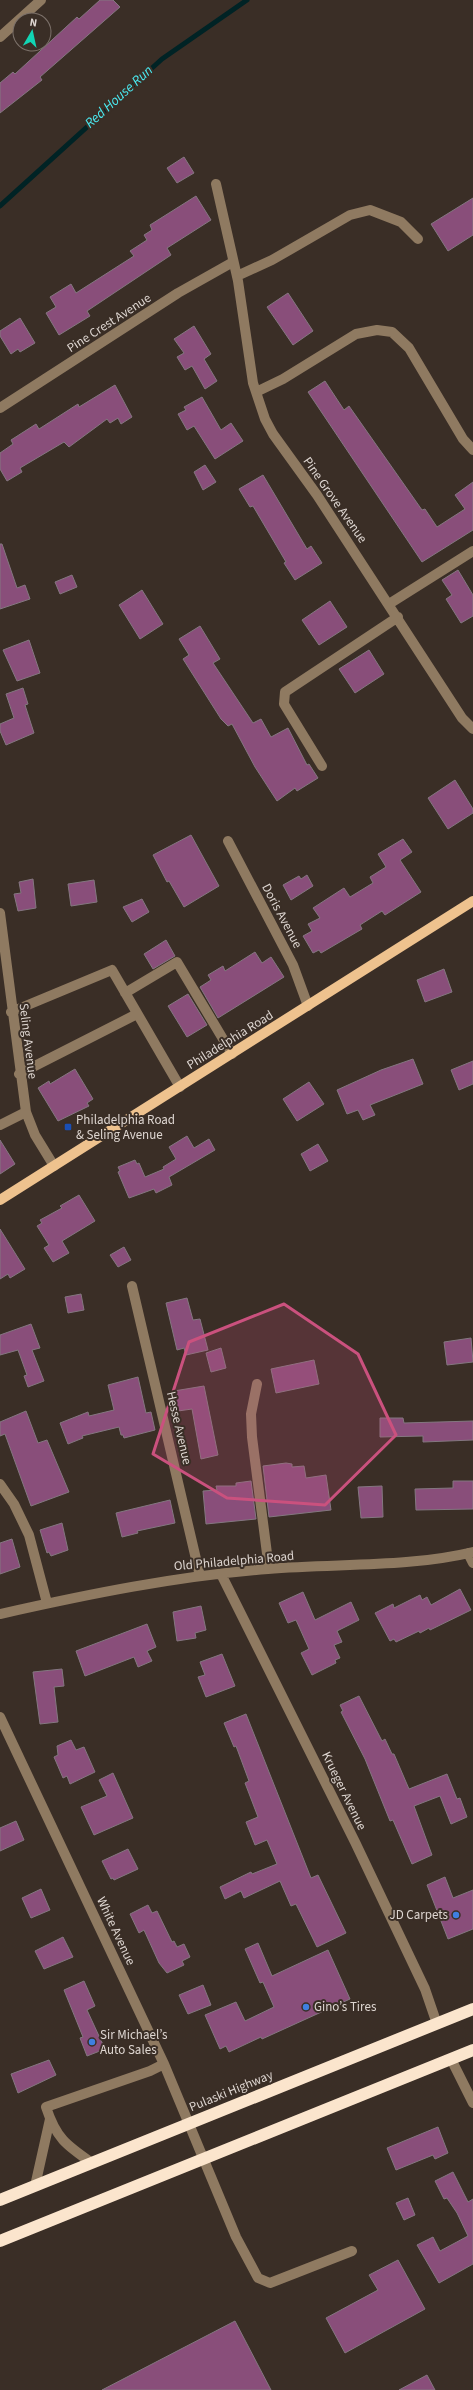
<svg xmlns="http://www.w3.org/2000/svg" width="473" height="2390" font-family="'Source Sans 3',sans-serif">
<style>
.lines{fill:none;stroke-linecap:round;stroke-linejoin:round}
.stream{stroke:#002325;stroke-width:5}
.building{fill:#894e7a;stroke:#847780}
.minor{stroke:#8f7a61;stroke-width:10}
.major{stroke:#eec28e;stroke-width:10}
.highway{stroke:#fbe5cd;stroke-width:12}
.marked{fill:#ca517e;fill-opacity:0.2;stroke:#ca517e;stroke-width:3;stroke-linejoin:round}
.transit-dot{fill:#1a4fb4;stroke:#3a2e26;stroke-width:1.5}
.shop-dot{fill:#3f7fe0;stroke:#3a2e26;stroke-width:1.5}
.labels{text-anchor:middle;dominant-baseline:central;stroke-width:4;stroke-linejoin:round;paint-order:stroke}
.street-label{font-size:13px;fill:#ded6d1;stroke:#3a2e26}
.poi-label{font-size:13px;fill:#ded6d1;stroke:#3a2e26;text-anchor:start}
.water-label{font-size:14px;font-style:italic;fill:#4aeaf1;stroke:#3a2e26}
</style>
<rect width="100%" height="100%" fill="#3a2e26"/>
<g class="lines">
<path class="stream" d="M0,206L162,59L247,0"/>
</g>
<path class="building" d="M100,0H113L120,7L40,77L42,80L0,113V83L13,72L15,74L77,17L79,19Z
M184,157L194,173L177,183L167,168Z
M196,196L211,220L167,248L171,255L87,311L90,316L59,335L46,313L56,307L50,297L71,284L76,293L134,256L130,251L147,240L144,235L152,230L150,225Z
M473,198V235L448,251L431,224Z
M288,293L313,331L293,345L267,307Z
M20,318L35,343L20,352L18,349L11,354L0,336V331Z
M194,326L211,354L204,359L217,381L205,389L192,366L185,370L177,357L184,353L174,339Z
M325,381L344,410L349,406L422,510L425,509L437,527L465,509L455,495L473,482V530L422,562L308,392Z
M115,385L132,417L121,424L118,418L110,423L107,419L69,447L64,442L20,468L22,472L7,481L0,469V453L13,444L11,440L36,424L39,429L78,404L79,407Z
M202,397L221,430L231,423L243,441L215,459L194,426L187,430L178,414L186,410L184,407Z
M205,465L216,482L203,490L194,472Z
M263,475L307,549L311,546L322,563L295,580L284,563L286,562L253,506L250,507L239,489Z
M0,544H2L17,588L25,585L30,599L0,609Z
M458,570L473,595V616L461,623L446,599L452,595L442,580Z
M72,575L77,587L60,594L55,582Z
M142,590L163,624L140,639L119,605Z
M330,601L347,627L319,645L302,620Z
M200,626L220,659L213,663L253,723L261,719L271,737L288,728L307,765L309,764L318,778L297,791L295,788L277,801L255,767L232,724L228,726L221,719L183,659L189,655L179,639Z
M29,640L40,673L17,681L3,650Z
M369,650L384,674L355,693L339,669Z
M23,688L28,704L25,705L34,733L6,745L0,731V724L14,718L6,694Z
M455,780L473,809V813L448,829L428,798Z
M191,835L219,886L184,907L169,881L167,882L153,855Z
M403,839L412,852L400,860L421,892L385,915L382,911L360,925L362,929L321,953L319,950L313,953L303,936L312,931L308,924L320,918L313,908L344,888L350,897L373,883L370,877L386,867L378,854Z
M307,875L313,886L291,900L283,885L299,876L301,879Z
M33,879L36,908L18,911L14,894L21,893L19,882Z
M94,880L97,902L71,906L68,884Z
M142,899L149,912L132,922L123,907Z
M166,940L175,956L153,969L144,954Z
M255,952L262,963L271,957L284,977L218,1018L200,987L211,980L208,975L223,966L225,971Z
M444,969L452,992L425,1002L417,980Z
M188,994L207,1025L187,1037L168,1006Z
M413,1059L423,1084L370,1105L375,1115L363,1120L358,1110L347,1114L337,1090L381,1070Z
M473,1061V1084L459,1090L451,1070Z
M75,1069L93,1099L87,1103L89,1106L58,1121L38,1088L49,1081L50,1084Z
M309,1082L324,1104L297,1121L283,1099Z
M187,1136L194,1148L209,1139L215,1150L169,1177L172,1185L156,1193L154,1189L129,1198L118,1172L120,1171L118,1167L135,1160L137,1164L139,1163L145,1177L164,1169L163,1167L176,1159L169,1147Z
M0,1140L15,1164L0,1174Z
M318,1144L328,1161L310,1171L301,1154Z
M79,1195L95,1221L62,1241L69,1253L53,1262L44,1248L49,1245L37,1226L42,1223L40,1220L62,1208L60,1206Z
M0,1229L25,1269L10,1278L8,1274L0,1279Z
M124,1247L131,1260L118,1267L110,1255Z
M81,1294L84,1310L68,1313L65,1297Z
M187,1298L193,1320L200,1319L208,1350L186,1355L184,1348L177,1350L166,1303Z
M31,1324L40,1348L32,1350L44,1381L28,1387L24,1376L27,1375L18,1350L0,1355V1335Z
M471,1338L473,1362L447,1365L444,1342Z
M221,1348L226,1368L211,1372L206,1353Z
M314,1360L319,1384L276,1393L271,1369Z
M138,1377L146,1413L151,1412L155,1430L124,1438L123,1435H121L119,1427L82,1436L83,1438L68,1444L60,1423L88,1412L89,1416L114,1410L108,1385Z
M204,1386L218,1455L201,1459L192,1409L178,1411L174,1391Z
M26,1411L38,1443L47,1440L69,1492L31,1506L5,1434L0,1436V1422Z
M380,1418H403L404,1423L473,1421V1440L423,1442V1436L380,1437Z
M286,1463L292,1464V1467L304,1466L306,1478L326,1475L331,1510L269,1517L263,1466Z
M251,1481L256,1519L206,1524L203,1491L217,1490L216,1486H236V1483Z
M453,1481H473V1509L416,1510L415,1489L453,1488Z
M382,1486L383,1517L361,1518L358,1487Z
M170,1500L175,1523L137,1531L138,1533L122,1537L116,1513Z
M62,1523L68,1550L51,1556L49,1552L47,1553L40,1530Z
M12,1539L20,1567L0,1574V1543Z
M460,1589L471,1610L430,1630L429,1628L420,1633L419,1631L396,1642L394,1639L390,1641L375,1613L393,1604L394,1608L420,1595L422,1600L427,1597L431,1605Z
M303,1592L315,1620L351,1602L359,1620L337,1631L342,1642L334,1645L340,1658L335,1660L336,1663L312,1675L301,1653L309,1649L296,1620L288,1623L279,1603Z
M201,1606L206,1630L195,1633L196,1638L177,1641L173,1612Z
M147,1624L156,1647L147,1651L152,1661L138,1667L134,1657L85,1676L76,1651Z
M222,1654L235,1686L206,1697L198,1677L205,1675L200,1662Z
M62,1669L64,1686L54,1687L58,1722L40,1724L33,1672Z
M359,1696L382,1741L385,1739L392,1754H394L409,1789L447,1774L457,1799L460,1798L467,1817L451,1824L440,1796L414,1806L432,1855L412,1864L393,1820L390,1821L365,1759L341,1712L343,1711L340,1705Z
M246,1714L311,1878L318,1875L346,1933L317,1947L296,1904L291,1906L280,1881L244,1898L241,1891L225,1899L220,1887L251,1872L252,1874L277,1864L267,1840L255,1845L246,1822L258,1817L245,1783L249,1781L236,1746L234,1747L224,1723Z
M71,1740L76,1750L84,1747L95,1772L70,1784L67,1776L63,1778L54,1757L58,1755L57,1746Z
M113,1773L133,1818L94,1835L81,1807L107,1796L99,1780Z
M16,1821L24,1840L0,1851V1828Z
M128,1849L138,1869L114,1880L113,1878L111,1879L102,1861Z
M445,1877L453,1898L473,1890V1929L448,1939L427,1885Z
M41,1889L50,1910L31,1918L22,1898Z
M148,1905L152,1913L157,1911L172,1942L174,1941L177,1947L184,1944L190,1957L182,1961L184,1965L167,1973L159,1963L144,1930L139,1933L130,1914Z
M63,1937L73,1957L44,1969L35,1951Z
M258,1943L272,1976L328,1950L350,1999L262,2039L261,2037L229,2052L226,2046L220,2049L205,2015L236,2002L245,2021L274,2007L263,1982L260,1983L245,1949Z
M84,1981L95,2006L87,2010L105,2049L87,2056L80,2038L83,2037L64,1990Z
M203,1985L211,2005L188,2014L179,1995Z
M49,2060L56,2075L18,2093L11,2074Z
M438,2127L448,2153L435,2159L433,2155L396,2170L387,2148Z
M453,2172L468,2202L473,2199V2264L439,2283L417,2245L433,2237L440,2251L468,2236L457,2213L447,2198L444,2199L435,2181Z
M408,2198L415,2215L404,2220L396,2203Z
M398,2260L425,2309L345,2353L326,2318L378,2290L369,2275Z
M235,2321L271,2390H102Z
M427,2375L435,2390H399Z"/>
<g class="lines">
<path class="minor" d="M0,37L41,0
M216,184L238,281L253,383L265,419L273,434L317,495L462,718L473,729
M237,276L272,260L350,215L370,210L401,222L418,239
M256,392L283,379L356,334L377,330L392,332L409,348L463,439L473,450
M0,408L178,293L233,262
M389,604L473,551
M322,766L284,704L285,692L398,617
M228,841L293,965L308,1006
M0,913L26,1112L35,1135L54,1166
M125,993L177,962L232,1054
M11,1012L112,970L180,1087
M19,1074L137,1014
M0,1125L26,1112
M132,1286L200,1576
M257,1384L251,1414L252,1437L269,1569
M0,1484L14,1504L29,1535L47,1603
M468,1553L473,1563
M221,1574L355,1842L425,1989L437,2024
M0,1614C89,1594 177,1576 268,1569C336,1563 406,1568 473,1552
M0,1717L164,2064L236,2237L258,2278L270,2283L352,2251
M451,2059L473,2103
M92,2163C66,2145 56,2138 46,2107L150,2071L164,2064
M35,2186L50,2119"/>
<path class="major" d="M0,1200L473,901"/>
<path class="highway" d="M0,2200L473,2009
M0,2241L473,2050"/>
</g>
<path class="marked" d="M284,1304L358,1354L396,1435L325,1505L227,1498L153,1454L189,1342Z"/>
<rect class="transit-dot" x="64" y="1123" width="8" height="8" rx="2"/>
<g class="shop-dot">
<circle cx="456" cy="1915" r="4"/>
<circle cx="306" cy="2007" r="4"/>
<circle cx="92" cy="2042" r="4"/>
</g>
<g class="labels">
<g class="street-label">
<text transform="translate(109 323) rotate(-33)">Pine Crest Avenue</text>
<text transform="translate(335 500) rotate(55)">Pine Grove Avenue</text>
<text transform="translate(282 916) rotate(62)">Doris Avenue</text>
<text transform="translate(230 1040) rotate(-32)">Philadelphia Road</text>
<text transform="translate(28 1041) rotate(83)">Seling Avenue</text>
<text transform="translate(179 1428) rotate(77)">Hesse Avenue</text>
<text transform="translate(234 1561) rotate(-5)">Old Philadelphia Road</text>
<text transform="translate(344 1791) rotate(64)">Krueger Avenue</text>
<text transform="translate(116 1931) rotate(65)">White Avenue</text>
<text transform="translate(231 2091) rotate(-22)">Pulaski Highway</text>
</g>
<g class="poi-label">
<text x="76" y="1120">Philadelphia Road<tspan x="76" dy="15">&amp; Seling Avenue</tspan></text>
<text x="448" y="1915" text-anchor="end">JD Carpets</text>
<text x="314" y="2007">Gino’s Tires</text>
<text x="100" y="2035">Sir Michael’s<tspan x="100" dy="15">Auto Sales</tspan></text>
</g>
<g class="water-label">
<text transform="translate(119 97) rotate(-42)">Red House Run</text>
</g>
</g>
<g transform="translate(32 32) rotate(9)"><circle r="19" fill="#3a2e26" stroke="#7c716a"/>
<path d="M0-3L7 15L0 10L-7 15Z" fill="#12d5b4"/>
<text y="-6" font-size="11" font-weight="bold" text-anchor="middle" fill="#ded6d1">N</text>
</g>
</svg>
